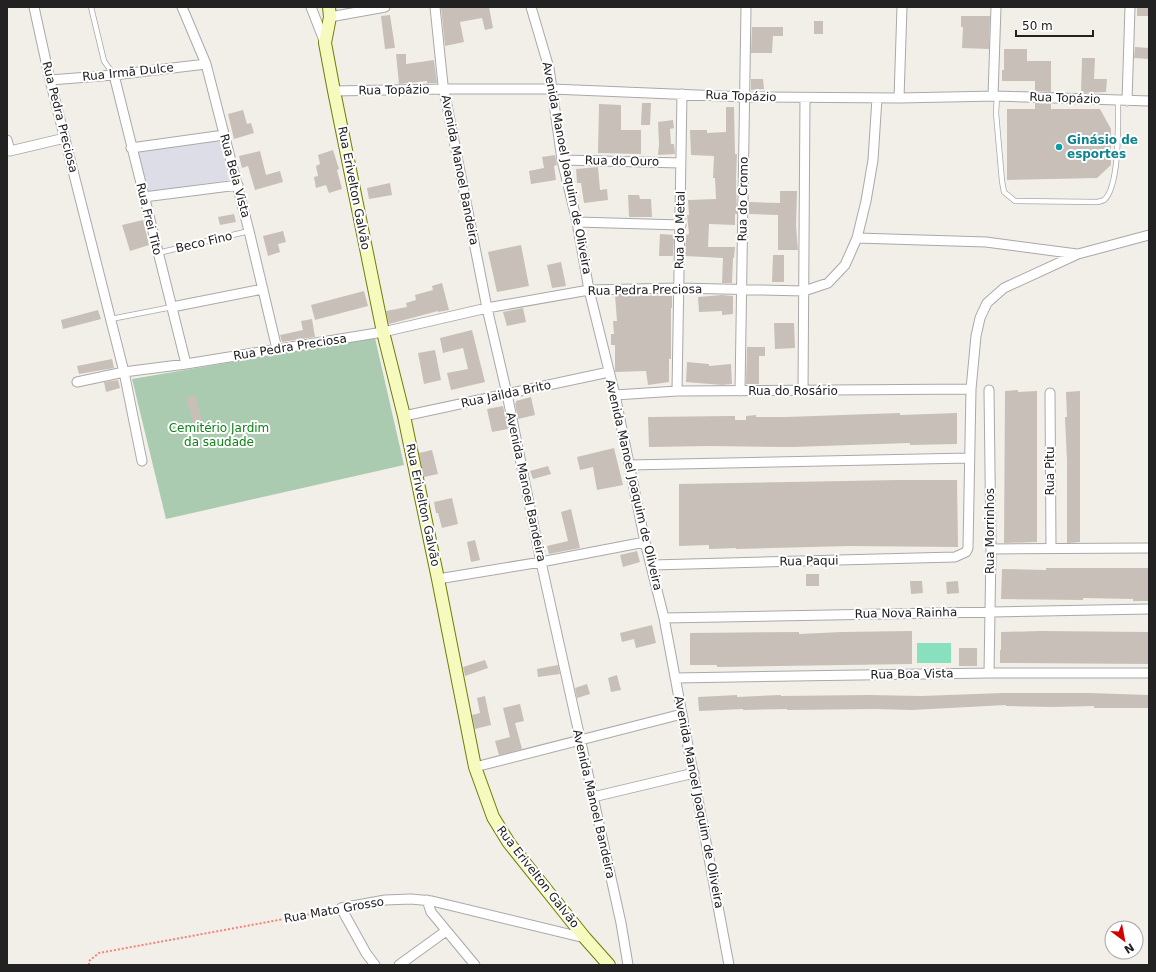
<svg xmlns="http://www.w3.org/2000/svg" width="1156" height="972" font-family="'DejaVu Sans',sans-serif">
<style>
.cemetery{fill:#aacbaf}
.pitch{fill:#88e0be}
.plaza{fill:#dddde8}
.building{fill:#c7bfb8}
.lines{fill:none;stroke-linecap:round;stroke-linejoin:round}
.lane-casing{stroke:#a9a9a9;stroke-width:6}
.street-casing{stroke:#a9a9a9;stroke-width:11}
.secondary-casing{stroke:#707d05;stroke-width:14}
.path{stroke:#fa8072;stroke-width:2;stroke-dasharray:2 2;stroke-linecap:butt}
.lane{stroke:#fff;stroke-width:4.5}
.street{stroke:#fff;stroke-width:9}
.secondary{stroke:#f7fabf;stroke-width:12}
.culture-dot{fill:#0f9aa8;stroke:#fff;stroke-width:1.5}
.labels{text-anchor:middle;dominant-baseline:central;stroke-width:4;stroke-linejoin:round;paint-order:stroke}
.street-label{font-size:12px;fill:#222;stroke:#fff}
.culture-label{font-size:12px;font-weight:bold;fill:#0d838f;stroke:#fff;text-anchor:start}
.park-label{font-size:12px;fill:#0c8416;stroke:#fff}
</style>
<rect width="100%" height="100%" fill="#f2efe9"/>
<path class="cemetery" d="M375,338L404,465L166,519L132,379Z"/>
<path class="pitch" d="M917,643H951V663H917Z"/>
<path class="plaza" d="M220,141L229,180L148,192L138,155L140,152Z"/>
<path class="building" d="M441,7H489L493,28L485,30L482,18L460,22L464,42L445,46Z
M1137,7H1149V16H1137Z
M390,15L395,48L385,49L381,16Z
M961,16H990L989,49L962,48L963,27H961Z
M814,21H823V34H814Z
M752,27H783V36H773L772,53H751Z
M1135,47L1149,48V59L1134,58Z
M1004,49H1027V61H1051V92L1035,91V81H1002V70H1004Z
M396,54H406V64L434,60L437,83H427V81L399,84Z
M1082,58H1095L1094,79H1107L1106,92L1081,93Z
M751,79H763L764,89L751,90Z
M642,103H651L650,125H641Z
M1035,103L1051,104V109H1100L1111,129V165L1097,178L1007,180V109H1035Z
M599,104L621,105V130H641V154L598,153Z
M726,107H734L735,154H737L736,178L737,214H735V225L709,224L708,247H735L734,258H733L732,283H722L723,258L685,256L686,235L689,234L687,215H689L688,200L716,199L715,178H713L714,156L691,155L690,130H707V133L726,132Z
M243,110L247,124L251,123L254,133L234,139L228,114Z
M673,120L674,128L670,129L671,144H674L675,154L658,155L659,144L658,122Z
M333,150L339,169L337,170L342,189L329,193L326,185L316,188L314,177L318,176L316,166L320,164L318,155Z
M260,151L266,175L280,171L283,182L255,190L248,166L242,168L239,156Z
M555,155L557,165L554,166L556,180L531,184L529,171L544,168L542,157Z
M598,167L600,190L607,189L608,200L584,203L581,183H577L576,169Z
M390,183L392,195L369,199L367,188Z
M780,191H797L796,226L798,250H778V215L749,214V202L780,203Z
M628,195H639L640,199H651L652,217H629Z
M234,214L236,222L220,225L218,217Z
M143,220L149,245L130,251L122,225Z
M283,231L286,242L278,244L280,252L268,256L263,236Z
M660,234L674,235L673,256H659Z
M521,245L529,286L497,292L488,252Z
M773,255H784V282H772Z
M561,262L566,286L552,288L547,265Z
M442,283L449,310L438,312V311L389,324L386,311L407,307L406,303L416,300L415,295L433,290L432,286Z
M364,291L368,306L315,320L311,305Z
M615,295L672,296V308H671V359H669V382L648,385L646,371L615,372V345H611V334H614L613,321H617Z
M722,295L733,296V314L722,315V311L699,312L698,297Z
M523,308L526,322L507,326L503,312Z
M98,310L101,319L63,329L61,320Z
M312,319L315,337L282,342L280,335L303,330L301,321Z
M774,323H794L795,348L775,349Z
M472,330L485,382L451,390L447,373L468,369L463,348L443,353L440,338Z
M747,347H765V356H759V384H746Z
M435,350L441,380L424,384L418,353Z
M112,359L114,368L79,374L77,366Z
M687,362L709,364V366L731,364L732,384L722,385L686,382Z
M118,380L120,388L106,392L104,382Z
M1018,390V392L1037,391V542L1004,543L1005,391Z
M1080,391V542L1067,543V461L1065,417H1067L1066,392Z
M195,395L202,420L193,422L186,398Z
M531,397L535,415L518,419L515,403H516V401Z
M503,406L508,429L492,432L487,409Z
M900,413V415L957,413V444L910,445V443L793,447L709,446L649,447L648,417L729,416H735V420H746V416L756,415V417H786Z
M614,448L623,485L597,490L593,467L580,470L577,457Z
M432,450L438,474L424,477L419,453Z
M548,466L551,474L533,479L530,471Z
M899,480H957L958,547L850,546L736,549V548L709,549V545L679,546V484Z
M452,498L458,524L442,528L438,513H436L434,502Z
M571,509L580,548L549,554L547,546L568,541L561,512Z
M475,540L480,560L471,562L467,542Z
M637,551L640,562L623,567L620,555Z
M1046,568H1149V601H1133V599L1083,598V600L1001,599L1002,569L1046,570Z
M806,574H819V586H806Z
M910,581H922L923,593L911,594Z
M958,581L959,593L947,594L946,582Z
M652,625L656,643L636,648L634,639L622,642L620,633Z
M912,631V664L717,667V665H690V633L799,632V634L842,632Z
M1041,631L1149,632V664L1000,663V650H1001V632Z
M959,648H977V666H959Z
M485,660L488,668L465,676L463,667Z
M558,665L560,674L538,677L537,669Z
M617,675L621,690L611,692L608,678Z
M587,684L590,694L577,698L575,688Z
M1003,693H1089L1149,695V708H1094V706L1051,707L1006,706V705L912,710L875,709L787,710V709L743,710V709L699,711L698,697L737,695V697L781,695V696L869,695L921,696Z
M485,696L491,725L475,729L472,715L480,713L477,698Z
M520,704L524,721L515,723L522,749L499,755L495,741L510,737L503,708Z"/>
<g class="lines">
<defs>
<path id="lane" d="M91,7L104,61L114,75
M997,96L996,113L1002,181L1004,192L1015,201L1098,202C1100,201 1102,201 1104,200C1120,187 1118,121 1118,100
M158,253L249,231
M111,319L172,307"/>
<path id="street" d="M34,7L50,80L124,372L142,461
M182,7L206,64L249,231L277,349
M311,7L325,43
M435,7L443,85L487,308L507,394L541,562L621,923L628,965
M531,7L549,68L562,160L577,222L589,290L615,395L645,542L664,618L729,965
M330,17L385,7
M114,75L186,364
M50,80L114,75L206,64
M334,91L444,89H552L745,97L899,98L997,96L1149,101
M993,96L996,7
M899,98L902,7
M1127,101L1130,7
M7,140L10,151L65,138
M131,148L224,135
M562,160L681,163
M144,197L238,185
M577,222L681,225
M857,238L986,242L1077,254
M172,307L263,289
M77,382L124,372L186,364L383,332L487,308L589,290L679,288L804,291L828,283L845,265L857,238L866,201L873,160L877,98
M677,391L682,94
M740,391L746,7
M803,391L805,98
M1050,393L1051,548
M615,395L677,391L971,389
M404,416L609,372
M629,465L969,458
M991,549L1149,548
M652,565L955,557L966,552L968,548L971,389L976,336L980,318L987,303L1004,288L1078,254L1149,235
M438,579L541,562L645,542
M664,618L1149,609
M989,673L991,549L989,390
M675,678L989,673H1149
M475,767L682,714
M593,797L694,773
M427,900L431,912L475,965
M375,965L366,953L341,908L385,900L411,899L432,901L585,938
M399,965L446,931"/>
<path id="secondary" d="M329,7L330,17L325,43L334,91L383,332L404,416L438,579L475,767L493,817L509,843L585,938L609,965"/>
</defs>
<use href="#lane" class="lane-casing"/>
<use href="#street" class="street-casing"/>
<use href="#secondary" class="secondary-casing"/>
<path class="path" d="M89,965V961L99,953L333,910"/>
<use href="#lane" class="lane"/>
<use href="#street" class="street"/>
<use href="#secondary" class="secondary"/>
</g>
<circle class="culture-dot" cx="1059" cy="147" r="4"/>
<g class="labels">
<g class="street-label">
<text transform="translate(128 72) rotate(-6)">Rua Irmã Dulce</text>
<text transform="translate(394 90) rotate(-1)">Rua Topázio</text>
<text transform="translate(741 96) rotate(2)">Rua Topázio</text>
<text transform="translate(1065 98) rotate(2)">Rua Topázio</text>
<text transform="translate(60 117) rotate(76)">Rua Pedra Preciosa</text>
<text transform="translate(622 161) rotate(1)">Rua do Ouro</text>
<text transform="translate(567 168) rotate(79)">Avenida Manoel Joaquim de Oliveira</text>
<text transform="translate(460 170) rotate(79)">Avenida Manoel Bandeira</text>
<text transform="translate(235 176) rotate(75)">Rua Bela Vista</text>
<text transform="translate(354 188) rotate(79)">Rua Erivelton Galvão</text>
<text transform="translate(743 199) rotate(-89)">Rua do Cromo</text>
<text transform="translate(149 219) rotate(76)">Rua Frei Tito</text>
<text transform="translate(680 230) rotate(-89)">Rua do Metal</text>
<text transform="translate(204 242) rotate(-13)">Beco Fino</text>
<text transform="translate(645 290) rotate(-1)">Rua Pedra Preciosa</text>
<text transform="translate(290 347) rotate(-9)">Rua Pedra Preciosa</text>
<text x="793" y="391">Rua do Rosário</text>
<text transform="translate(506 394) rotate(-12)">Rua Jailda Brito</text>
<text transform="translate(1050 471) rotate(-90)">Rua Pitu</text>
<text transform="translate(634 485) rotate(77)">Avenida Manoel Joaquim de Oliveira</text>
<text transform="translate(526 487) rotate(78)">Avenida Manoel Bandeira</text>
<text transform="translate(423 505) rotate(78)">Rua Erivelton Galvão</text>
<text transform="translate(990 531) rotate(-90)">Rua Morrinhos</text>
<text transform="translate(809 561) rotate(-1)">Rua Paqui</text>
<text transform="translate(906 613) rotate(-1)">Rua Nova Rainha</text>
<text transform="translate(912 674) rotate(-1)">Rua Boa Vista</text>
<text transform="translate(699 802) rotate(79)">Avenida Manoel Joaquim de Oliveira</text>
<text transform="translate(594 804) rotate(77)">Avenida Manoel Bandeira</text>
<text transform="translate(538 877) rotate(52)">Rua Erivelton Galvão</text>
<text transform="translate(334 910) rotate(-10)">Rua Mato Grosso</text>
</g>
<g class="culture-label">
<text x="1067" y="140">Ginásio de<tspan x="1067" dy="14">esportes</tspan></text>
</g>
<g class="park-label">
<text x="219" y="428">Cemitério Jardim<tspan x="219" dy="14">da saudade</tspan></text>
</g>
</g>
<rect width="1156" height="972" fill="none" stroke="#222222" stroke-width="16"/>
<g transform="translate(1124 940) rotate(148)"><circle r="19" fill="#ffffff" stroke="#a7a7a7"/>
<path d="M0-3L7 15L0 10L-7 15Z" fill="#d40000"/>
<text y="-6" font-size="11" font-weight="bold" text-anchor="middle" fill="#222222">N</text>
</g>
<path d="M1016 30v6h77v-6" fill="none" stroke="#222222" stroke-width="2"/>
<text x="1022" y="30" font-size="12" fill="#222222" stroke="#ffffff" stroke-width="3" paint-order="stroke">50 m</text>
</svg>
